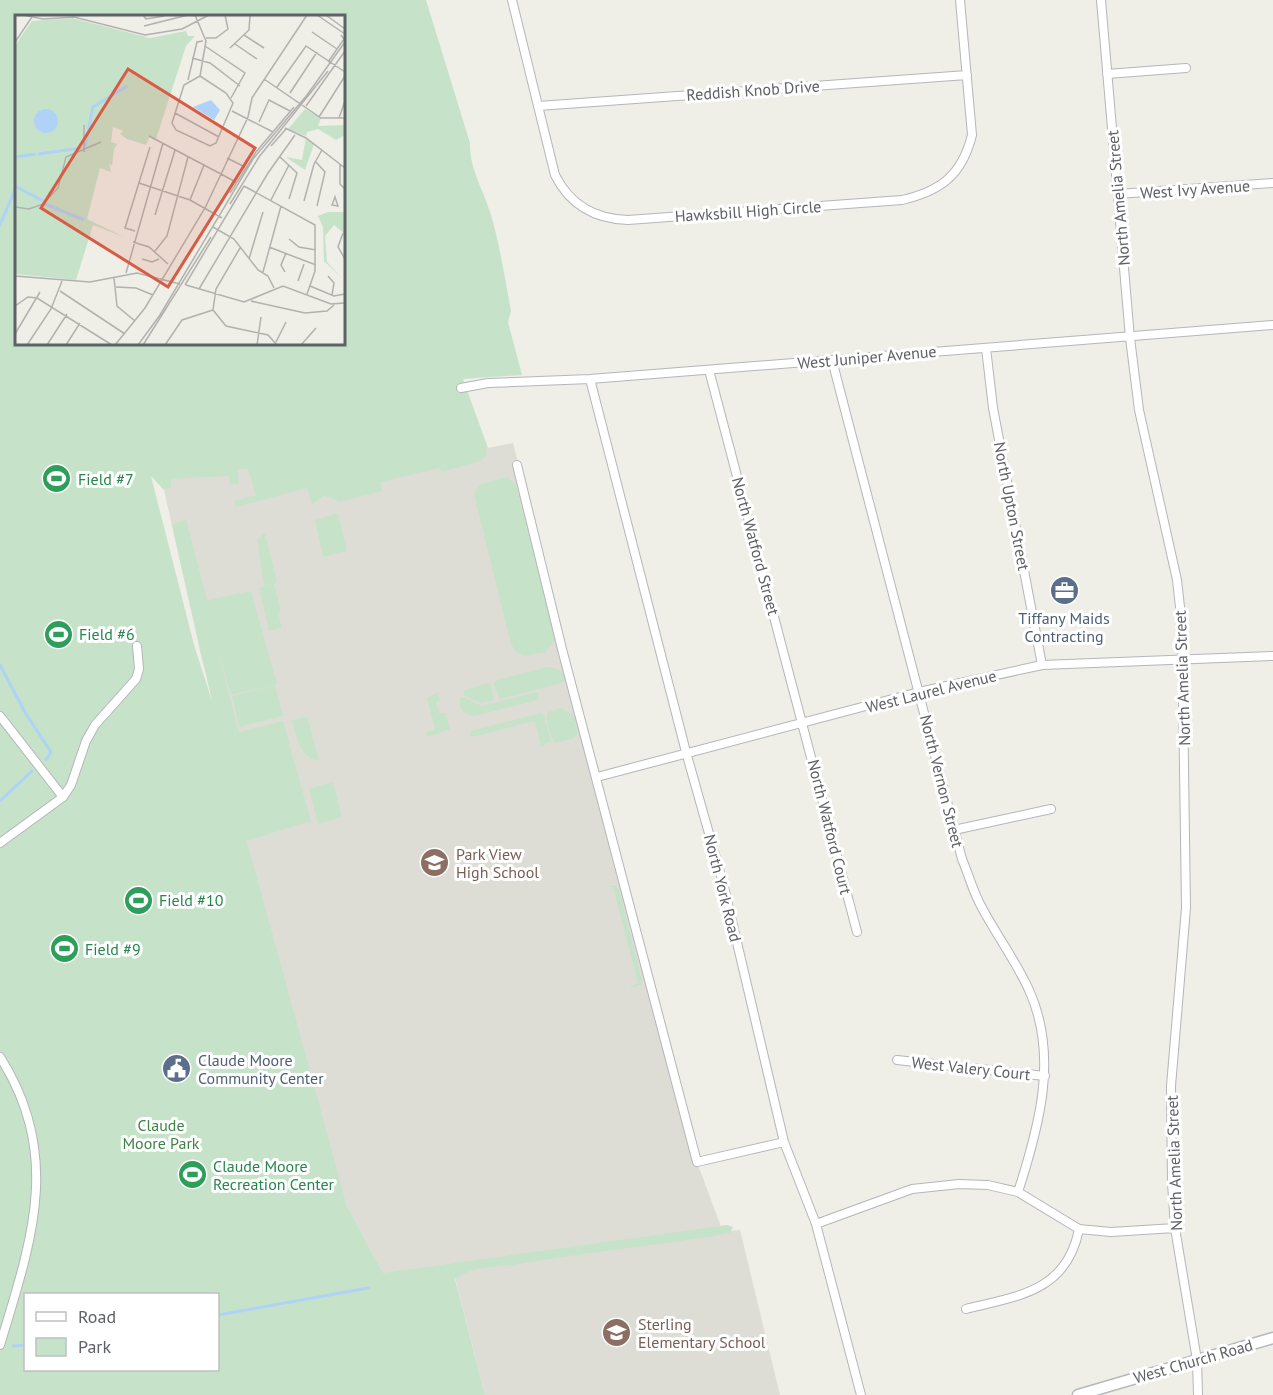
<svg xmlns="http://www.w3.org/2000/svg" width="1273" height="1395" font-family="'PT Sans',sans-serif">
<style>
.education{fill:#deddd5}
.green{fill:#c6e3c9;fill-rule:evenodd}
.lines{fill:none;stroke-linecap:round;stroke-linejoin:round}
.stream{stroke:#b0d2f6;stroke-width:3}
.minor-casing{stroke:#b4b6ba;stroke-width:10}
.secondary-casing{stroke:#b5b8bc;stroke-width:13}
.minor{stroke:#fff;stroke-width:8}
.secondary{stroke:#fff;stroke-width:10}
.labels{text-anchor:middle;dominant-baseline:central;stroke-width:6;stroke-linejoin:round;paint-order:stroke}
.street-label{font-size:16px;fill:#5e6165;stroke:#fff}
.leisure-label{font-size:16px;fill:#27864d;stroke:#fff;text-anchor:start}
.service-label{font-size:16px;fill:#4e5e75;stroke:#fff}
.education-label{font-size:16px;fill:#785e54;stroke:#fff;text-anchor:start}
.park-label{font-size:16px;fill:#408348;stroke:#fff}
.inset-river{fill:none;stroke:#b0d2f6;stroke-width:3}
.inset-road{fill:none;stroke:#b1b2af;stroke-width:1.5}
.view{fill:#d75c44;fill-opacity:0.15;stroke:#d75c44;stroke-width:3}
.inset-edge{fill:none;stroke:#5e6165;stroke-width:3}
</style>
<rect width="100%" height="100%" fill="#efeee7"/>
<path class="education" d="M513,443L697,1162L723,1232L740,1230L780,1395H485L453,1270L386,1279L347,1206L301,1046L247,841L232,766L202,660L164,490L151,474L249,469L488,448Z"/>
<path class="green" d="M0,0H426L470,143C469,168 484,191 491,215C500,246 505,279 511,311L508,322L522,375L463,379L488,448L486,449V456L478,462L444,471L445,475L440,468L381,482L382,490L379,492L340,502L324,495L312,505L307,488L236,507L234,501L256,495L248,469L237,470L239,484H230L228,476L171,479V487L164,490L151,476L194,645L212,701L172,525L186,519L207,600L251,591L277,684L231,695L217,646L239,732L283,721L311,821L247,841L347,1206L383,1273L727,1225L733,1227L730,1233L703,1238C640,1247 576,1254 513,1265C496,1267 470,1267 455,1279L485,1395H0ZM16,16H344V344H16ZM26,1294H218V1370H26Z
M507,477L516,485L556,639L546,652L524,656L516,652L511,644L474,495L479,485Z
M338,513L347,551L323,557L315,520Z
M265,533L277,581L274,584L281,612L278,613L282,628L269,631L259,588L273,584L264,585L257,539Z
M548,667C557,667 564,671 565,680L562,683L500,699L493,684L497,680Z
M487,683L491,685L494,700L481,703L464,695L463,691Z
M275,685L283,716L239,727L232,696Z
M438,692L440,701L436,702L439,713H445L450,729L428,737L426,732L435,730L427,698Z
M537,692L540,696L538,700L475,716C465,716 458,709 460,698L463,697L482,706Z
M561,708L574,715L578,733L574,738L556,743C549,737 545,720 548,712Z
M541,713L544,716L551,741L541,747L535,721L472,737L470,734L471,731Z
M307,717L319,760C300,760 296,735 292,720Z
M333,782L342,817L318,824L309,789Z
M614,885L619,889L642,980L641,985L631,988V986L638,983L613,887H604Z"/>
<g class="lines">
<path class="stream" d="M0,225L16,187
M0,665L26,714L51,752L46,760
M0,801L32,771
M218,1315L368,1288
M13,1346L26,1345"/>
<defs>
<path id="minor" d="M512,0L555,175C570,205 594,219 628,220L902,200C941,191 962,175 972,135L960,0
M1101,0L1130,338L1139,410L1177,580L1182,625L1186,908L1171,1086L1172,1183L1175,1228L1197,1360L1198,1395
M1107,74L1186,68
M538,106L967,75
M1118,194L1273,183
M986,348L993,408L1042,665
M832,360L962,859C968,873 972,888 979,902C994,932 1015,959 1029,990C1059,1056 1039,1127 1018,1192
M709,370L857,932
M590,379L686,752L723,883L784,1142L816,1224L861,1395
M461,388L488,383L590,379L1273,325
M517,465L562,649L697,1162L784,1142
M0,716L63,797
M597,777L919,692L1042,665L1273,656
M954,830L1051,809
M0,843L63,797L71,785L86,741L95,725L136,679L139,669L137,646
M0,1057C63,1156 31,1242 0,1345
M897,1060L1045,1076
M816,1224L912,1189L959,1184L988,1185L1018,1192L1079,1229L1111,1232L1175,1228
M966,1309C1019,1296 1067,1291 1079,1229"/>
<path id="secondary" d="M1078,1395L1273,1338"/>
</defs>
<use href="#minor" class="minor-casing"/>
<use href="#secondary" class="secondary-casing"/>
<use href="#minor" class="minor"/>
<use href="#secondary" class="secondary"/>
</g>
<defs>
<symbol id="stadium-disc" viewBox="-11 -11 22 22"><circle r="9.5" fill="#2e9e5b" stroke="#fff"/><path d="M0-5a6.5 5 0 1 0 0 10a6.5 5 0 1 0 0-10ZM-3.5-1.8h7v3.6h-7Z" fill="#fff"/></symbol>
<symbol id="office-disc" viewBox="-11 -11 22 22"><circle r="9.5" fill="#5c6f8a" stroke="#fff"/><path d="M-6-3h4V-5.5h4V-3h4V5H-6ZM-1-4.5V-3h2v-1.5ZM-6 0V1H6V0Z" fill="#fff"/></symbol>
<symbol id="school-disc" viewBox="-11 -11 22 22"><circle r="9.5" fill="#8d6e63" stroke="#fff"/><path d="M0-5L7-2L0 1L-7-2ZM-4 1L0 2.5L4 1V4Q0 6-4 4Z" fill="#fff"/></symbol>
<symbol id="civic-disc" viewBox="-11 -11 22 22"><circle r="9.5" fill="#5c6f8a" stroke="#fff"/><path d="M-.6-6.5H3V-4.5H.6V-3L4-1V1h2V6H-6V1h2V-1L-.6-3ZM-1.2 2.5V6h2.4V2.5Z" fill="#fff"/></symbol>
</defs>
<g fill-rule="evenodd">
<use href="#stadium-disc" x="40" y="462" width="33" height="33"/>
<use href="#office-disc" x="1048" y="574" width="33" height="33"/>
<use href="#stadium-disc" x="42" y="618" width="33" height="33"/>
<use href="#school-disc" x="418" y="846" width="33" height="33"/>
<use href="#stadium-disc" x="122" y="884" width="33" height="33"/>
<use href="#stadium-disc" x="48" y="932" width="33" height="33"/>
<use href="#civic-disc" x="160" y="1052" width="33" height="33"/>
<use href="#stadium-disc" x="176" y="1158" width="33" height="33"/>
<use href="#school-disc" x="600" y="1316" width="33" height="33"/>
</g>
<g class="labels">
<g class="street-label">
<text transform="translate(753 90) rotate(-4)">Reddish Knob Drive</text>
<text transform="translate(1195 189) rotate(-4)">West Ivy Avenue</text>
<text transform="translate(1118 198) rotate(-95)">North Amelia Street</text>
<text transform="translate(748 211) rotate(-4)">Hawksbill High Circle</text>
<text transform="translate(867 357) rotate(-5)">West Juniper Avenue</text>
<text transform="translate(1012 506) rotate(79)">North Upton Street</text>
<text transform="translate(756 546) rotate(75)">North Watford Street</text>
<text transform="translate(1182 678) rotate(-92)">North Amelia Street</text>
<text transform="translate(931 691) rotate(-14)">West Laurel Avenue</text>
<text transform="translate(942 781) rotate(76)">North Vernon Street</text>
<text transform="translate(830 827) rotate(76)">North Watford Court</text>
<text transform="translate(723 888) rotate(76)">North York Road</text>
<text transform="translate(971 1068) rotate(6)">West Valery Court</text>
<text transform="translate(1174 1163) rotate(-92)">North Amelia Street</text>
<text transform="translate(1193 1361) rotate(-16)">West Church Road</text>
</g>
<g class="leisure-label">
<text x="78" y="479">Field #7</text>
<text x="79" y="634">Field #6</text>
<text x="159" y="900">Field #10</text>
<text x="85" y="949">Field #9</text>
<text x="213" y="1166">Claude Moore<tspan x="213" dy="18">Recreation Center</tspan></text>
</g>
<g class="service-label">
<text x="1064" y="618">Tiffany Maids<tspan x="1064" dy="18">Contracting</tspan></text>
<text x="198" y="1060" text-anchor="start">Claude Moore<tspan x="198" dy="18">Community Center</tspan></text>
</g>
<g class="education-label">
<text x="456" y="854">Park View<tspan x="456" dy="18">High School</tspan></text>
<text x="638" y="1324">Sterling<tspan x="638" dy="18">Elementary School</tspan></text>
</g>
<g class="park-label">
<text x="161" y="1125">Claude<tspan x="161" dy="18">Moore Park</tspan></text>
</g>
</g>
<g transform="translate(15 15)">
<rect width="330" height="330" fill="#efeee7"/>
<path d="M57,3L135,23L171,16L173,21H180L171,31L141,124L135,121L131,130L112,124L105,119L108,116L98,112L96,127L102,129L106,123L99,134L97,151L94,148L96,157L85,153L72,204L109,222L78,210L61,265L0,259V30L17,6ZM290,94L306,103L303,111L330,110V120L321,125L303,114L292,117L291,121L273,114ZM291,123L299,129L290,155L271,142L287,145ZM313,197H330V219L319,210L310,221L312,247L326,262L309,246L308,212L303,201Z" fill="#c6e3c9"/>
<path d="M196,85L205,95L199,105L178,92ZM19 106a12 12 0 1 1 24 0a12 12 0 1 1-24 0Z" fill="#b0d2f6"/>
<path class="inset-river" d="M70,132L78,92L112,71M23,139L67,133M0,142L21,139M0,171L28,186M30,189L69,205"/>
<path class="inset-road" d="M8,0L28,4L59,2L130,20L167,14L194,0M128,0L131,4L149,1M180,0L191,26L185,61M302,0L330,19M311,0L330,14M129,11L173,0M297,17L322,34M229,20L249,33M191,23H201L213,14L210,0M0,27L17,2M220,29L242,44M190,31L230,58L216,83M215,33L234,15L235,0M177,43L195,48L225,71M313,47L329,24L326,20M185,61L211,78L218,88L201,128L195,131L161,115L157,108L169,70ZM249,64L306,103H330M173,65L182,27L188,26M262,72L291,31L330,57M275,78L302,37M291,91L330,36M217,96L258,117M160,98L204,122M304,102L330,61M324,103L330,86M244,107L254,85L275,96M69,110V137M270,113L291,123L330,153M134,121L221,167M256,131L271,114M265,142L282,158L274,184M212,143L230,152M300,146L310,157L302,191M325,149V169L330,174M124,168L175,185L207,203M229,171L300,210V256L292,279M215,178L241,137L279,92M320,182L323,191L317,190ZM175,185L189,150M256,185L274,150M289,186L299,149L307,135M215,189L244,142L313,56M0,192L14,194L28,189L43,173L51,142L86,127M140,200L160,135M198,212L219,224L243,255L253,261L259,273M120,216L110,213L135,132M328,218L323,232L330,244M274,224L284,232L301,235M118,227L134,232L153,249M254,232L301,250M225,233L201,274L198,295L211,311L253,320L262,330M140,236L152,221L173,142M127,244L137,247L144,244M234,244L248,197M248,257L266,191M270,257L266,250L271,238M111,258L148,128M0,261L75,267L122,258L165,269M313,261L319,268L317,280M99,263L102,291L120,306M283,266L289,249M170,270L229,171M171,270L229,287L268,271L316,289L330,288M295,271L319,281L330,279M101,272L121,273L138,280M184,274L253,158L280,120M45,276L110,319M236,286L290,298L312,296L319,290M0,291L13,282L22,283L97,330M0,319L25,277M261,327L271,307M12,330L36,294L47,266M32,330L52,299M51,330L65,308M100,330L130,293L190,193L233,102L237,83L292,0M123,330L145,300L238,144L292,80L330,27M128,330L196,222M150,330L167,305L198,295M242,330L246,302M286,330L301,313"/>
<path class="view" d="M113,54L240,133L153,272L26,193Z"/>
<rect width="330" height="330" class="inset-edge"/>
</g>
<rect x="24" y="1293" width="195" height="78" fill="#ffffff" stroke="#bfc0c1" stroke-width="1.5"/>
<rect x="36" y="1312" width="30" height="9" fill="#ffffff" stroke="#bfc0c1" stroke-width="1.5"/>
<text x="78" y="1323" font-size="18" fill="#5e6165">Road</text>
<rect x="36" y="1338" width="30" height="18" fill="#c6e3c9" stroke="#bfc0c1" stroke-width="1.5"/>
<text x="78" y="1353" font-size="18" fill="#5e6165">Park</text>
</svg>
